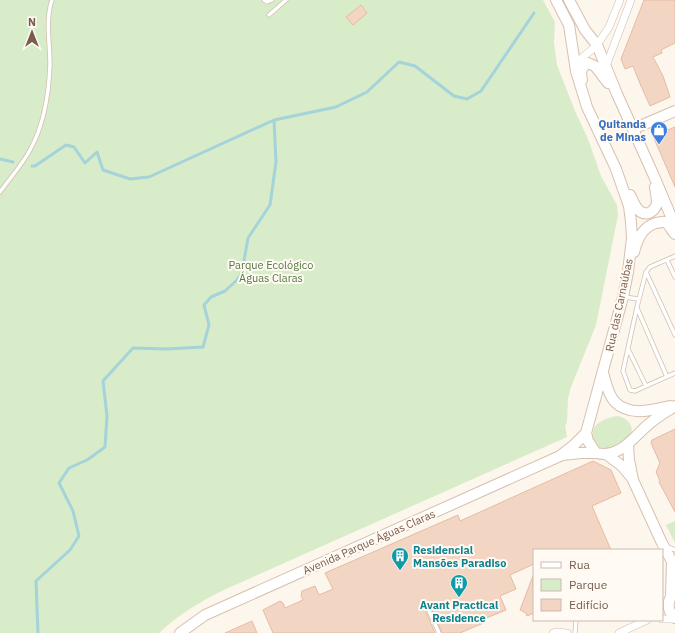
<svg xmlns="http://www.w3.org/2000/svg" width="675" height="633" font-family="'IBM Plex Sans',sans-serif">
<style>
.green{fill:#d8ecc9}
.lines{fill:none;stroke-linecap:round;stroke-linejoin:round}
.stream{stroke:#a5d3da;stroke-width:3}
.building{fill:#f3d5c3;stroke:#e6bba3}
.lane-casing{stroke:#d1beb0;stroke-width:5}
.street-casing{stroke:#d1beb0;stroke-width:8}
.secondary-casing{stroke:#d6c0b0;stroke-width:12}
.lane{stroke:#fff;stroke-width:3.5}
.street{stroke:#fff;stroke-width:7}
.secondary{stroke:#fff;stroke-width:10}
.labels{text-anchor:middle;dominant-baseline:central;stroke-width:4;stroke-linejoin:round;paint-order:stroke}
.shop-label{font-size:11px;font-weight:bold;fill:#366cbe;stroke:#fffaf3;text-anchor:end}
.park-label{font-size:11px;fill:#537a41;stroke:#fffaf3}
.street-label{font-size:11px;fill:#7a5c4d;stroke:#fffaf3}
.culture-label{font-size:11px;font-weight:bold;fill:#0d838f;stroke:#fffaf3;text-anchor:start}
</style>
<rect width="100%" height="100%" fill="#fdf6ec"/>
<path class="green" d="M0,0H543L555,22L554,43L557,65L575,111L588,139L601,176L617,205L618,215L596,325L571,387L568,398L567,422L565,426L567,437L226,589C201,601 179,614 159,633H0Z
M617,416C626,417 636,426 630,436C628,439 625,441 623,443C621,444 618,448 615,449C610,451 601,449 596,447C586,428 599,419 617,416Z
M675,521V543L666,525Z"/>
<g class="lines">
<path class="stream" d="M0,159L13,162
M32,166H35L66,145L74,147L85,163L97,152L103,170L130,179L149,177L274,120
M38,633L36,581L70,550L79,536L73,511L59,483L69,468L87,460L105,447L107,416L103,381L133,348L166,349L203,347L209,325L204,305L211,297L225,291L237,280L242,272L248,238L270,205L276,162L274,120L336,107L367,92L399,62L415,66L454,96L467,99L481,91L534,13"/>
</g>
<path class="building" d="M644,0H675V43L661,50L662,53L653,57L663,76L670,97L650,106L641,86L633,66L625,69L621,59Z
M361,5L367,13L353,25L346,17Z
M675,127V187L653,136Z
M675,429V512L659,482L660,481L656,472L660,463L651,443L652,440Z
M593,461L611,470L621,493L592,506L611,550H534V564L510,575L516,589L500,596L506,610L484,619L486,622L460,633H442L429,603L426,601L423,602V605L435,633H273L263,610L280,601L283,603L285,608L303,600L301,596L302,591L315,586L319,595L333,589L325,573L458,515L460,521Z
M533,576L534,613L527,616L526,613L520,610Z
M252,621L257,633H225Z"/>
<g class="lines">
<defs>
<path id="lane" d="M264,0L267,2L272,0
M269,15L286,0
M0,192C10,178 22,165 30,150C44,125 49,92 50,64C50,43 45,20 52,0
M675,256L650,267L646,272L637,307L623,371L630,390L635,391L675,373
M667,260L675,277
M646,272L675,335
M624,297L639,299
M637,308L667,377
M628,349L646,386
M666,546L675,550
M426,604L439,633
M575,633L576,620"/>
<path id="street" d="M575,64L597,45L609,27L620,0
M606,66L631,0
M662,619H675
M553,633L556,632L567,633
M619,633L647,620"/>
<path id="secondary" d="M556,0L569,25L576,71L587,107L616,169L629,206L631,222L632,238L628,272L623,297L586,433L588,441L596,453C620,459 633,437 649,424C657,417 666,412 675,406
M569,0L585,30L597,45L617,94L654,176L675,226
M582,80C580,72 581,67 588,63L595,66L608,83
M633,129L675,111
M630,195C634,203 638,216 649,213C653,211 656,208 657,203C657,198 656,193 655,187
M634,252C637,240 642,227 656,223C659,223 662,221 665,222C669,224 672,231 675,234
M603,373C606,382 608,395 615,402C630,417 653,410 670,406
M628,444L629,460L633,480L662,543L675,567
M606,454L622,466L632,478
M562,455L581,453H596
M675,592C667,599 666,610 675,618
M671,596L672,563
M180,633L205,615L560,456L574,445L586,433"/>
</defs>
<use href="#lane" class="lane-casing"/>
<use href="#street" class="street-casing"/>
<use href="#secondary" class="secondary-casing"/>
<use href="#lane" class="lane"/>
<use href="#street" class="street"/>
<use href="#secondary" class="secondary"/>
</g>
<defs>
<symbol id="shop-pin" viewBox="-11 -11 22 30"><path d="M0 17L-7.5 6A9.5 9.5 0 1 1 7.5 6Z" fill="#3f7fe0" stroke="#fffaf3"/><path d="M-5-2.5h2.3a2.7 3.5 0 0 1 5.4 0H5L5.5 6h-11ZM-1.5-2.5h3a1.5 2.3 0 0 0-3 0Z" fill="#fff"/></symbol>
<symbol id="building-pin" viewBox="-11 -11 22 30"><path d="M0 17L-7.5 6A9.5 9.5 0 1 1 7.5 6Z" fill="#0f9aa8" stroke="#fffaf3"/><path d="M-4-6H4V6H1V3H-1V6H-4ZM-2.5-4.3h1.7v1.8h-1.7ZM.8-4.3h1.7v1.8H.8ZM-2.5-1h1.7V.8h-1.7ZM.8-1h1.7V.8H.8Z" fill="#fff"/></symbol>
</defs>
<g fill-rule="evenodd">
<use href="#shop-pin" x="649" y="120" width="20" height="27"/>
<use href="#building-pin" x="390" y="546" width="20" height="27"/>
<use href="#building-pin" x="449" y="573" width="20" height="27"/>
</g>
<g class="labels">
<g class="shop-label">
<text x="646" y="124">Quitanda<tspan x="646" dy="13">de Minas</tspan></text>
</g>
<g class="park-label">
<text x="271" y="265">Parque Ecológico<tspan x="271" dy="13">Águas Claras</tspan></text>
</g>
<g class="street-label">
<text transform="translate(619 305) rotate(-78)">Rua das Carnaúbas</text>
<text transform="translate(369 542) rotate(-24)">Avenida Parque Águas Claras</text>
</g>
<g class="culture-label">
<text x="413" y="550">Residencial<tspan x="413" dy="13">Mansões Paradiso</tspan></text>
<text x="459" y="605" text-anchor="middle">Avant Practical<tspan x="459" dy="13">Residence</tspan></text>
</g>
</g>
<rect x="533" y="549" width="130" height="72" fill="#fffaf3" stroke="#cabbb1"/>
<rect x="541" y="562" width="20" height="6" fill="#ffffff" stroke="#cabbb1"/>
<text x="569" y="569" font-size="12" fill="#7a5c4d">Rua</text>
<rect x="541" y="579" width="20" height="12" fill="#d8ecc9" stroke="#cabbb1"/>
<text x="569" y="589" font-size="12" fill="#7a5c4d">Parque</text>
<rect x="541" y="599" width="20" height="12" fill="#f3d5c3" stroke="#cabbb1"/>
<text x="569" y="609" font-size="12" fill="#7a5c4d">Edifício</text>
<g transform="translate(32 32)" stroke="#fffaf3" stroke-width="3" paint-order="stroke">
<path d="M0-3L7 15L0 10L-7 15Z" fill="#7a5c4d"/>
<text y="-6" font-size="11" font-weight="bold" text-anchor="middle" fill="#7a5c4d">N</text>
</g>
</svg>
